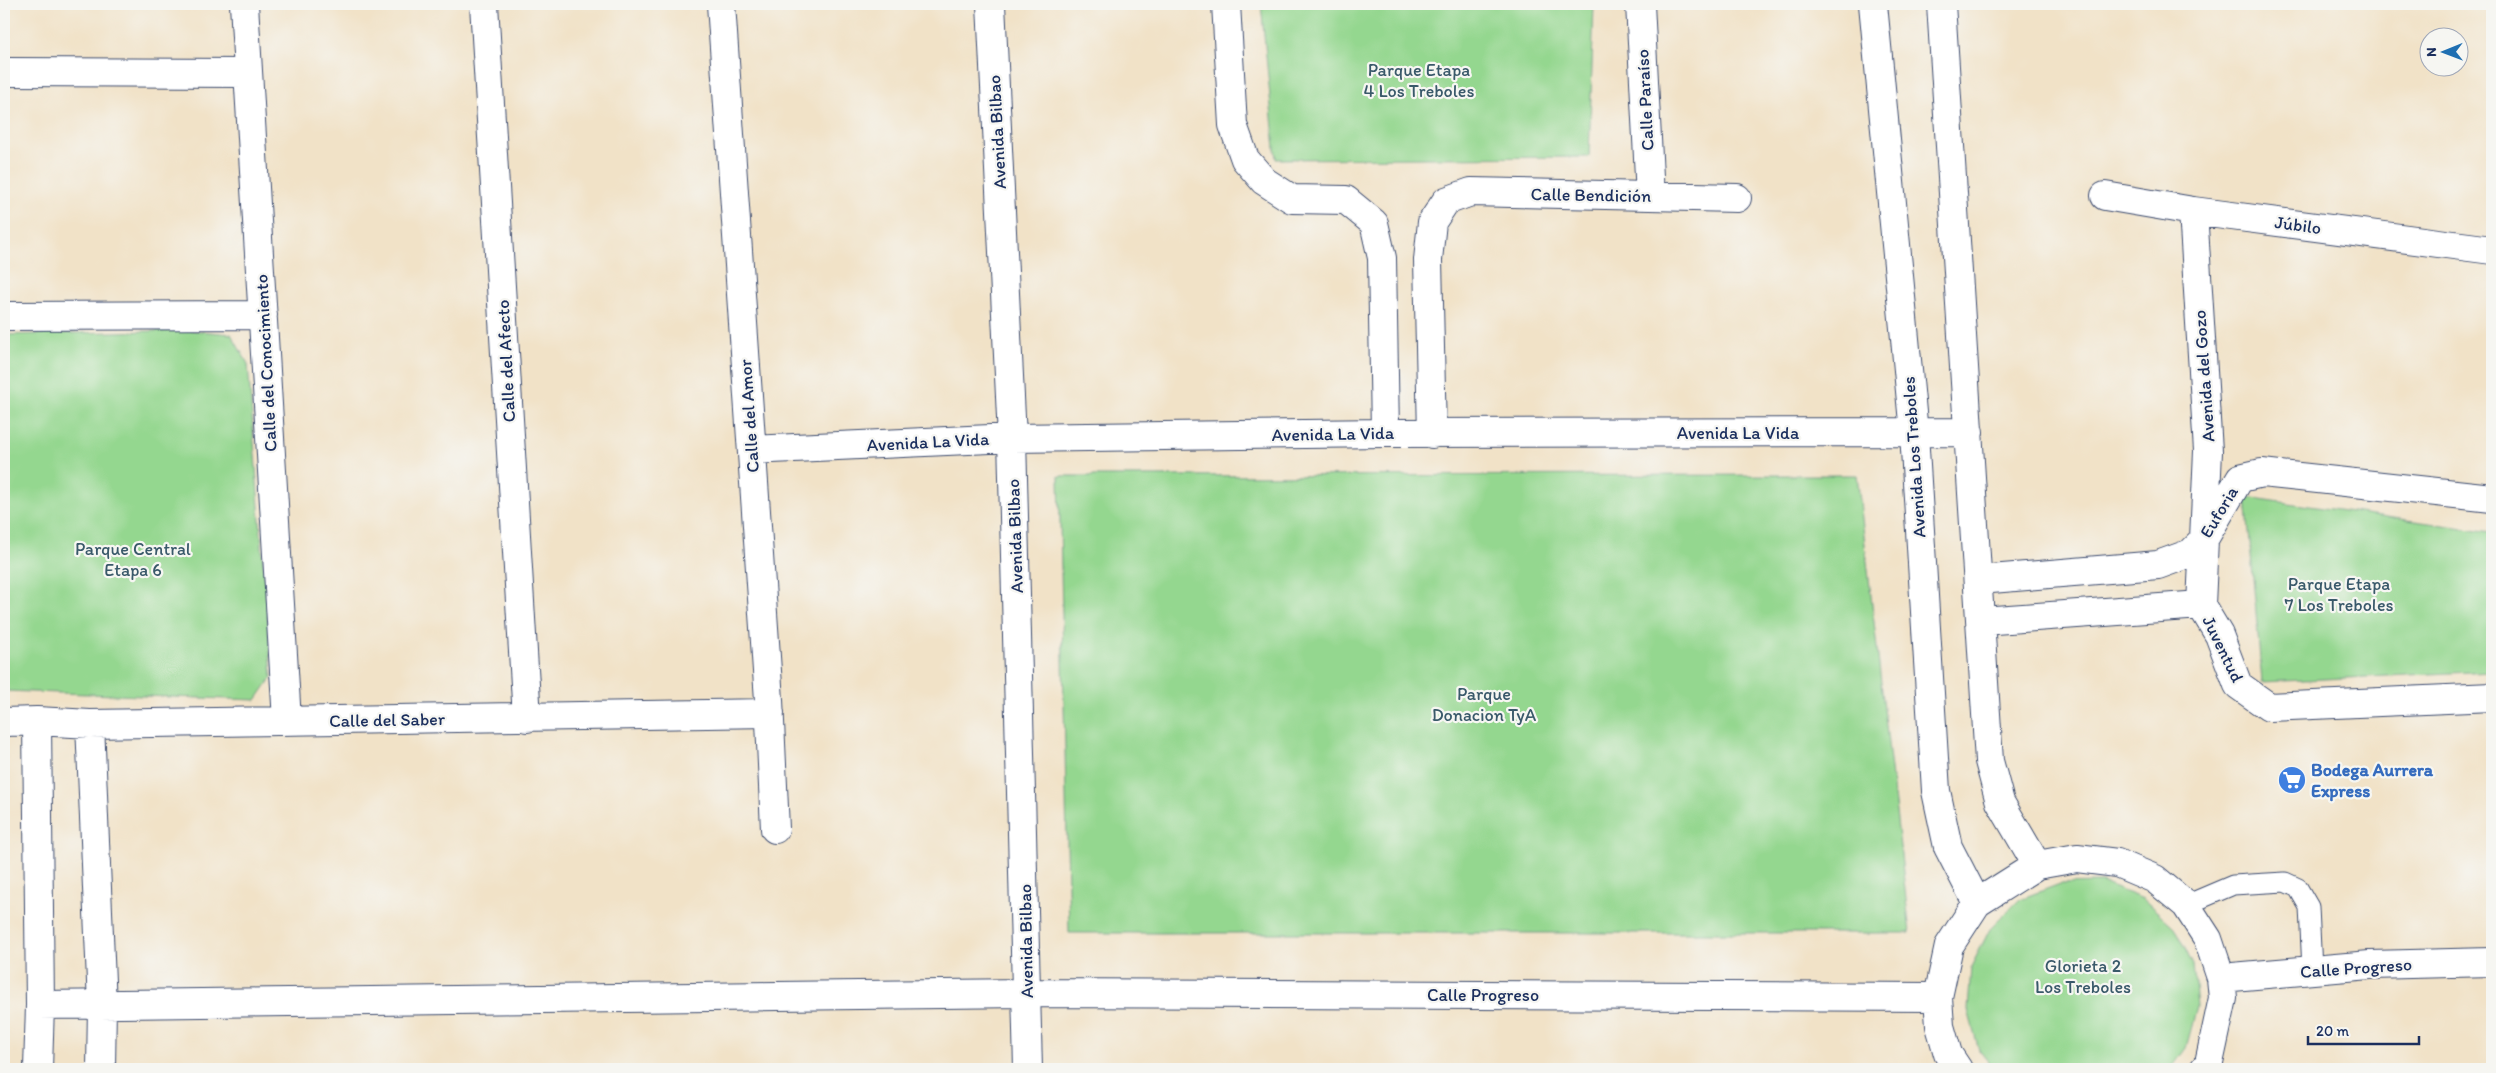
<svg xmlns="http://www.w3.org/2000/svg" width="2496" height="1073" font-family="Itim,sans-serif">
<style>
.green{fill:#94d78f;stroke:#588376}
.lines{fill:none;stroke-linecap:round;stroke-linejoin:round}
.lane-casing{stroke:#3b4a6e;stroke-width:21}
.street-casing{stroke:#3b4a6e;stroke-width:30}
.lane{stroke:#fff;stroke-width:19}
.street{stroke:#fff;stroke-width:28}
.labels{text-anchor:middle;dominant-baseline:central;stroke-width:4.5;stroke-linejoin:round;paint-order:stroke}
.park-label{font-size:18px;fill:#39596a;stroke:#f6f6f2}
.street-label{font-size:18px;fill:#1b2f5e;stroke:#f6f6f2}
.shop-label{font-size:18px;font-weight:bold;fill:#366cbe;stroke:#f6f6f2;text-anchor:start}
</style>
<rect width="100%" height="100%" fill="#f6f6f2"/>
<filter id="ink" filterUnits="userSpaceOnUse"><feTurbulence type="fractalNoise" baseFrequency=".02" numOctaves="2"/><feDisplacementMap in="SourceGraphic" scale="10" xChannelSelector="R" yChannelSelector="G"/><feConvolveMatrix kernelMatrix="1 2 1 2 8 2 1 2 1" color-interpolation-filters="sRGB"/></filter>
<filter id="wash" filterUnits="userSpaceOnUse"><feTurbulence type="fractalNoise" baseFrequency=".0096" numOctaves="4" result="noise"/><feDisplacementMap in="SourceGraphic" scale="20" xChannelSelector="R" yChannelSelector="G"/><feGaussianBlur stdDeviation="1.12" result="paint"/><feColorMatrix in="noise" values="0 0 0 0 0 0 0 0 0 0 0 0 0 0 0 0 0 1.4 0 .05"/><feComposite in="paint" operator="in"/></filter>
<g filter="url(#wash)">
<rect width="100%" height="100%" fill="#f1e2c7"/>
<path class="green" d="M1261,4H1594L1589,157L1276,159Z
M189,330L231,334L248,364L272,677L256,700L4,691V335Z
M1857,475L1910,933H1069L1059,476Z
M2246,497L2492,532V671L2262,682Z
M2102,883L2143,899L2174,927L2193,965L2197,1007L2186,1048L2171,1069H1994L1979,1050L1968,1010L1971,967L1990,929L2020,899L2060,884Z"/>
</g>
<g filter="url(#ink)">
<g class="lines">
<defs>
<path id="lane" d="M2186,905L2233,885L2285,882L2298,888L2309,907L2312,970"/>
<path id="street" d="M244,4L287,721
M484,4L527,718
M721,4L769,700L775,829
M991,4L1012,438L1028,1069
M1226,4L1233,125L1245,159L1264,181L1292,199L1346,200L1374,223L1382,258L1385,433
M1640,4L1650,196
M1873,4L1914,433L1936,791L1948,847L1977,903
M1941,4L1989,761L2000,802L2037,865
M4,72L248,73
M2105,196L2193,211L2492,250
M2193,211L2208,451L2201,605
M4,316L263,315
M1432,434L1428,260L1432,222L1446,201L1471,192L1737,198
M752,450L1012,438L1385,433L1969,432
M1979,580L2158,565L2191,553L2203,541L2240,478L2262,473L2492,498
M1981,621L2201,605L2219,635L2238,685L2269,707L2492,697
M37,721L40,1005L38,1069
M4,722L37,721L90,724L770,713
M90,724L102,1005L101,1069
M2221,978L2370,965L2492,962
M40,1005L1027,993L1938,997
M1958,1069L1948,1054L1940,1026L1938,997L1949,946L1977,903L2037,865L2077,858L2117,863L2155,879L2186,905L2208,939L2221,978L2223,998L2209,1063L2204,1069"/>
</defs>
<use href="#lane" class="lane-casing"/>
<use href="#street" class="street-casing"/>
<use href="#lane" class="lane"/>
<use href="#street" class="street"/>
</g>
</g>
<defs>
<symbol id="supermarket-disc" viewBox="-11 -11 22 22"><circle r="9.5" fill="#3f7fe0" stroke="#f6f6f2"/><path d="M-6-5.5h2.5l.6 2H6L4.5 2H-2.5L-4.4-4H-6ZM-1.5 3.2a1.3 1.3 0 1 0 .1 0ZM3 3.2a1.3 1.3 0 1 0 .1 0Z" fill="#fff"/></symbol>
</defs>
<g fill-rule="evenodd">
<use href="#supermarket-disc" x="2276" y="764" width="32" height="32"/>
</g>
<g class="labels">
<g class="park-label">
<text x="1419" y="70">Parque Etapa<tspan x="1419" dy="21">4 Los Treboles</tspan></text>
<text x="133" y="549">Parque Central<tspan x="133" dy="21">Etapa 6</tspan></text>
<text x="2339" y="584">Parque Etapa<tspan x="2339" dy="21">7 Los Treboles</tspan></text>
<text x="1484" y="694">Parque<tspan x="1484" dy="21">Donacion TyA</tspan></text>
<text x="2083" y="966">Glorieta 2<tspan x="2083" dy="21">Los Treboles</tspan></text>
</g>
<g class="street-label">
<text transform="translate(1645 100) rotate(-93)">Calle Paraíso</text>
<text transform="translate(997 132) rotate(-93)">Avenida Bilbao</text>
<text transform="translate(1591 195) rotate(1)">Calle Bendición</text>
<text transform="translate(2298 225) rotate(8)">Júbilo</text>
<text transform="translate(506 361) rotate(-93)">Calle del Afecto</text>
<text transform="translate(266 363) rotate(-93)">Calle del Conocimiento</text>
<text transform="translate(2204 376) rotate(-94)">Avenida del Gozo</text>
<text transform="translate(749 416) rotate(-94)">Calle del Amor</text>
<text x="1738" y="433">Avenida La Vida</text>
<text transform="translate(1333 434) rotate(-1)">Avenida La Vida</text>
<text transform="translate(928 442) rotate(-3)">Avenida La Vida</text>
<text transform="translate(1914 457) rotate(-94)">Avenida Los Treboles</text>
<text transform="translate(2219 512) rotate(-59)">Euforia</text>
<text transform="translate(1015 536) rotate(-92)">Avenida Bilbao</text>
<text transform="translate(2223 649) rotate(64)">Juventud</text>
<text transform="translate(387 720) rotate(-1)">Calle del Saber</text>
<text transform="translate(1026 941) rotate(-91)">Avenida Bilbao</text>
<text transform="translate(2356 968) rotate(-4)">Calle Progreso</text>
<text x="1483" y="995">Calle Progreso</text>
</g>
<g class="shop-label">
<text x="2311" y="770">Bodega Aurrera<tspan x="2311" dy="21">Express</tspan></text>
</g>
</g>
<rect width="2496" height="1073" fill="none" stroke="#f6f6f2" stroke-width="20"/>
<g transform="translate(2444 52) rotate(269)"><circle r="24" fill="#f6f6f2" stroke="#9ea6b7"/>
<path d="M0-4L9 19L0 12L-9 19Z" fill="#1f6fb2"/>
<text y="-8" font-size="14" font-weight="bold" text-anchor="middle" fill="#1b2f5e">N</text>
</g>
<path d="M2308 1036v8h111v-8" fill="none" stroke="#1b2f5e" stroke-width="2.5"/>
<text x="2316" y="1036" font-size="15" fill="#1b2f5e" stroke="#f6f6f2" stroke-width="4" paint-order="stroke">20 m</text>
</svg>
